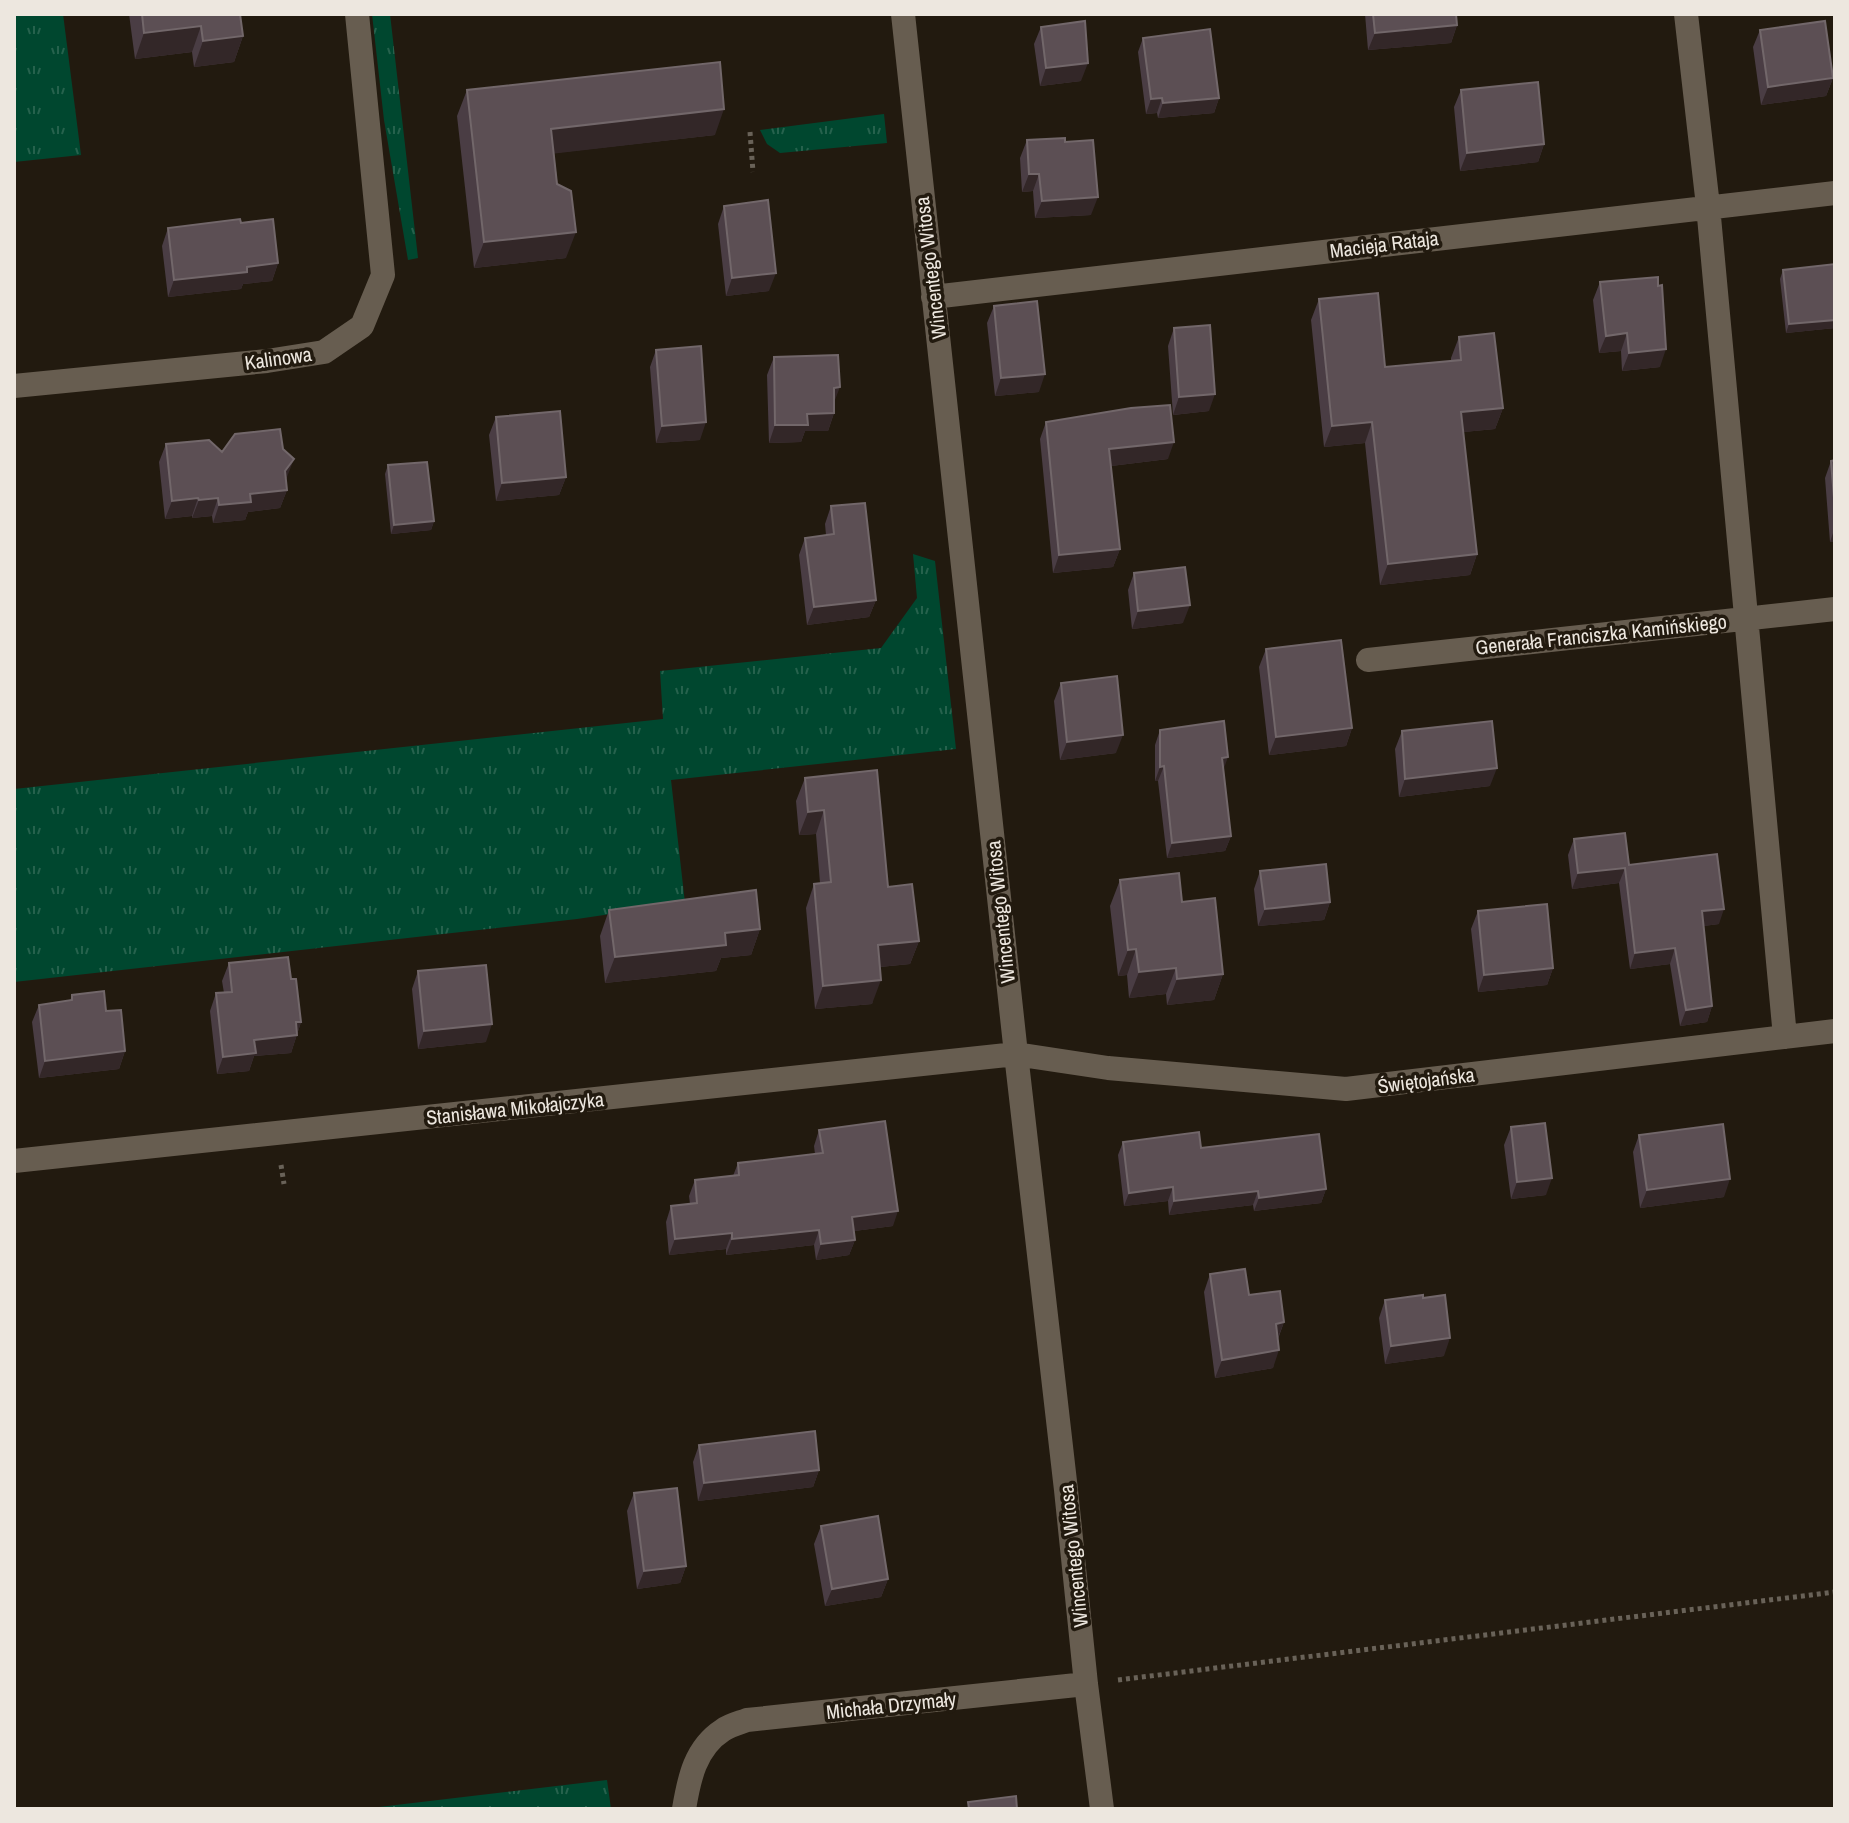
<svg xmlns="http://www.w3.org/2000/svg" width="1849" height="1823" font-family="'Archivo Narrow',sans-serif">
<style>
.grass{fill:url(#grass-tufts)}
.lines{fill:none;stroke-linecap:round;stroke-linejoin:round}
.path{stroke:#696258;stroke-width:5;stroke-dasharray:4 4;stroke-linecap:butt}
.street{stroke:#675d50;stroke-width:24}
.wall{fill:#4a3d44}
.shaded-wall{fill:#332728}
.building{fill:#5c4f54;stroke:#72676a;stroke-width:2}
.labels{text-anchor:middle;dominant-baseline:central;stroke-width:7;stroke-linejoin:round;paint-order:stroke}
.street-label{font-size:20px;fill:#ede7df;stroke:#221a0f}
</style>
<defs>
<pattern id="grass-tufts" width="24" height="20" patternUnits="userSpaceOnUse" patternTransform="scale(2)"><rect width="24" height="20" fill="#00472f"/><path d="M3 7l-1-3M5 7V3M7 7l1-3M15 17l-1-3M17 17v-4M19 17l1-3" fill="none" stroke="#26624d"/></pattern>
</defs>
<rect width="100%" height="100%" fill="#221a0f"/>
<path class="grass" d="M14,14H63L81,155L14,162Z
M372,14H390L418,258L408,260L384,120Z
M884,114L887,143L780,153L767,144L760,130Z
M913,554L935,561L956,749L671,780L685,903L577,919L14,982V789L663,719L660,671L881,648L917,598Z
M607,1780L611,1809H362Z"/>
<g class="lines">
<path class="path" d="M750,132L753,172
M281,1165L284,1184
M1118,1680L1835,1592"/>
<path class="street" d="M903,14L1016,1054L1066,1490L1086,1684L1102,1809
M1686,14L1708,206L1785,1037
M933,297L1835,193
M14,386L267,361L324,352L362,326L383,275L357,14
M1368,660L1835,609
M14,1161L1016,1054L1108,1068L1346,1089L1835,1031
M684,1809C689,1779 695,1748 723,1730C730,1725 739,1723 747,1720L1086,1684"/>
</g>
<path class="wall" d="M129,14H240L243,36L234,62L194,67L192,52L135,59Z
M1365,14H1456L1457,25L1451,43L1368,50Z
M1041,27L1081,81L1040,86L1034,44Z
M1760,30L1833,78L1826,96L1761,105L1753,47Z
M1143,38L1219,98L1214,113L1158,118L1157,113L1146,114L1138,52Z
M467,90L715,135L554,153L566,258L474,268L457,116Z
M1461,90L1544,144L1538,162L1460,171L1454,107Z
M1027,140L1091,215L1035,218L1033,191L1022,192L1020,158Z
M724,206L769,291L726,296L718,224Z
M241,223L278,263L272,281L243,284L241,289L168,297L162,246L168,228Z
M1835,264V328L1786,333L1780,279L1783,270Z
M1600,282L1660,367L1622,371L1621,351L1599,353L1593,300Z
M1319,299L1385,367L1451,361V358L1459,337L1503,408L1495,429L1463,432L1477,554L1470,575L1380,585L1365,443L1324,447L1311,320Z
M994,306L1039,392L995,396L987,323Z
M1174,328L1209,411L1173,415L1168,346Z
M656,350L700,440L656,443L650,367Z
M774,357L834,403V413L828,431H805L801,442L769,443L767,375Z
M496,417L566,477L559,495L496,501L489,435Z
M1046,422L1168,459L1111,466L1120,549L1113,567L1053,573L1040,439Z
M166,444L222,452L287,477L286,479L287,490L280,508L248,512L245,520L213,523L212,516L192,518V516L165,519L159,462Z
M1835,460V542H1830L1825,478L1831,461Z
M388,465L434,521L431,530L391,534L385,474Z
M831,506L876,600L869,617L807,625L799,555L805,538L826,535L825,524Z
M1134,573L1183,623L1132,629L1128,590Z
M1266,649L1352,728L1346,746L1269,755L1259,667Z
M1061,683L1116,753L1060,760L1054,701Z
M1160,730L1231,836L1225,851L1167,858L1158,781H1155V745Z
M1402,731L1490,786L1399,797L1395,749Z
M805,778L888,887L919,941L910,964L880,967L872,1004L815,1009L806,908L814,884L820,883L816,834L799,835L796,801Z
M1574,839L1629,865L1719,924L1703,926L1712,1006L1707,1022L1680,1026L1670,964L1630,969L1619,883L1572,889L1568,855Z
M1260,871L1330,902L1324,920L1258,926L1254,889Z
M1120,880L1182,902L1223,974L1214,1000L1167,1005L1166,994L1129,998L1127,975L1118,976L1110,906Z
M609,910L760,929L751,955L721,958L716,971L605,983L600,936Z
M1478,911L1553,968L1547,985L1478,992L1471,929Z
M229,963L291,979L301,1022L291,1053L254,1056L249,1071L217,1074L210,1011L216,993H224L222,981Z
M418,971L486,1042L418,1049L412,989Z
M72,995L106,1011L125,1051L119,1069L39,1078L32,1022L39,1005L70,1001Z
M1511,1127L1546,1195L1511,1199L1504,1145Z
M819,1130L893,1226L854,1231L855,1240L849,1255L816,1260L814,1245L726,1255V1249L669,1255L666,1222L671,1206L690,1204L689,1196L695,1180L733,1176L738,1163L815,1154L814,1146Z
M1639,1135L1724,1197L1640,1208L1633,1152Z
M1123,1142L1201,1148L1326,1189L1321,1203L1254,1211L1253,1205L1169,1215L1168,1201L1124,1206L1118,1155Z
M1210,1274L1249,1295L1284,1322L1278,1339L1273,1368L1215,1378L1204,1292Z
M1385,1300L1444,1356L1385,1364L1379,1318Z
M699,1445L819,1470L813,1487L698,1501L693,1462Z
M634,1493L686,1566L680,1583L637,1589L627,1511Z
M821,1526L888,1579L881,1597L825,1606L814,1544Z"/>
<path class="shaded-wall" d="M1457,25L1451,43L1368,50L1375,33Z
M201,26L192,52L135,59L144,33Z
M243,36L234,62L194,67L203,41Z
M1088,63L1081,81L1040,86L1046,68Z
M1833,78L1826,96L1761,105L1768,87Z
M1162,98L1157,113L1146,114L1151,99Z
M1219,98L1214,113L1158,118L1163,103Z
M724,109L715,135L542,155L551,129Z
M1544,144L1538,162L1460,171L1467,153Z
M1029,174H1039L1033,191L1022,192Z
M1098,197L1091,215L1035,218L1042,201Z
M576,232L566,258L474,268L484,242Z
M278,263L272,281L243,284L241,289L168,297L174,280L247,267Z
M776,273L769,291L726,296L732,278Z
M1835,320V328L1786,333L1789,324Z
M1627,333L1621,351L1599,353L1606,336Z
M1666,349L1660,367L1622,371L1629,353Z
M1045,374L1039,392L995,396L1001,378Z
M840,387L833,405L834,388Z
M1215,394L1209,411L1173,415L1179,397Z
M1503,408L1495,429L1454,433L1461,412Z
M834,413L828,431H805L801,442L769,443L775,425L807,414Z
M706,422L700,440L656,443L662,426Z
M1372,422L1365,443L1324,447L1332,426Z
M1174,442L1168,459L1103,467L1109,449Z
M294,459L287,477L278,489L285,471Z
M566,477L559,495L496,501L502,483Z
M287,490L280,508L248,512L245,520L213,523L219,505L250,494Z
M198,498L192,516L165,519L172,501Z
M218,498L212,516L192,518L199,500Z
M434,521L431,530L391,534L394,525Z
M1835,527V542H1830Z
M1120,549L1113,567L1053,573L1059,555Z
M1477,554L1470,575L1380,585L1388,564Z
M876,600L869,617L807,625L814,607Z
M1190,605L1183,623L1132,629L1138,611Z
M1352,728L1346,746L1269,755L1276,737Z
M1123,735L1116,753L1060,760L1067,742Z
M1228,757L1223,771L1222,758Z
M1164,766L1158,781H1155L1160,767Z
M1497,768L1490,786L1399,797L1405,779Z
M824,810L816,834L799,835L808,812Z
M1231,836L1225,851L1167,858L1172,843Z
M1625,868L1619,883L1572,889L1578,873Z
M1330,902L1324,920L1258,926L1265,909Z
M1724,909L1719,924L1696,927L1702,911Z
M760,929L751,955L721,958L716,971L605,983L615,957L725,933Z
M919,941L910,964L869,968L878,945Z
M1675,948L1670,964L1630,969L1635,953Z
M1136,949L1127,975L1118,976L1128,950Z
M1176,968L1166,994L1129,998L1139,972Z
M1553,968L1547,985L1478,992L1484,975Z
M1223,974L1214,1000L1167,1005L1177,979Z
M881,980L872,1004L815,1009L823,986Z
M1712,1006L1707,1022L1680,1026L1686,1010Z
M296,1022H301L291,1053L254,1056L249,1071L217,1074L223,1057L254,1040Z
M492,1024L486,1042L418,1049L424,1031Z
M125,1051L119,1069L39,1078L45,1061Z
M1552,1178L1546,1195L1511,1199L1517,1182Z
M1730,1179L1724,1197L1640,1208L1647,1190Z
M1173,1187L1168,1201L1124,1206L1129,1193Z
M1326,1189L1321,1203L1254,1211L1259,1198Z
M1258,1191L1253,1205L1169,1215L1174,1201Z
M898,1211L893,1226L847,1232L852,1217Z
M819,1230L814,1245L726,1255L732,1239Z
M732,1233L726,1249L669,1255L675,1239Z
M855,1240L849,1255L816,1260L821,1244Z
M1284,1322L1277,1340L1276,1324Z
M1450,1338L1444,1356L1385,1364L1391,1346Z
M1279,1350L1273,1368L1215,1378L1222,1360Z
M819,1470L813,1487L698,1501L704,1483Z
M686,1566L680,1583L637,1589L644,1571Z
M888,1579L881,1597L825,1606L832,1589Z"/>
<path class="building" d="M142,14H240L243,36L203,41L201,26L144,33Z
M1373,14H1456L1457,25L1375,33Z
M1085,21L1088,63L1046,68L1041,27Z
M1825,21L1833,78L1768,87L1760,30Z
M1210,29L1219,98L1163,103L1162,98L1151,99L1143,38Z
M720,62L724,109L551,129L557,184L571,191L576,232L484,242L467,90Z
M1538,82L1544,144L1467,153L1461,90Z
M1065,138V142L1093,140L1098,197L1042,201L1039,174H1029L1027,140Z
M768,200L776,273L732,278L724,206Z
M240,219L241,223L273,219L278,263L247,267V272L174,280L168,228Z
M1835,264V320L1789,324L1783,270Z
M1658,277V286L1662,285L1666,349L1629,353L1627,333L1606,336L1600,282Z
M1378,293L1385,367L1461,360L1459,337L1494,333L1503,408L1461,412L1477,554L1388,564L1372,422L1332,426L1319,299Z
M1037,301L1045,374L1001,378L994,306Z
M1210,325L1215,394L1179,397L1174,328Z
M701,346L706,422L662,426L656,350Z
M838,355L840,387L834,388V413L807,414L808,425H775L774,357Z
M1170,405L1174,442L1109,449L1120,549L1059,555L1046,422L1131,408Z
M560,411L566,477L502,483L496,417Z
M280,429L283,449L294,459L285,471L287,490L250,494L251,502L219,505L218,498L199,500L198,498L172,501L166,444L209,440L222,452L235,434Z
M1835,460V510L1831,461Z
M427,462L434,521L394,525L388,465Z
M865,503L876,600L814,607L805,538L834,534L831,506Z
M1185,567L1190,605L1138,611L1134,573Z
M1341,640L1352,728L1276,737L1266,649Z
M1117,676L1123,735L1067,742L1061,683Z
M1224,721L1228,757L1222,758L1231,836L1172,843L1164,766L1160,767V730Z
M1492,721L1497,768L1405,779L1402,731Z
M877,770L888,887L912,884L919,941L878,945L881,980L823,986L814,884L831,882L824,810L808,812L805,778Z
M1625,833L1629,865L1717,854L1724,909L1702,911L1712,1006L1686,1010L1675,948L1635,953L1625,868L1578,873L1574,839Z
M1326,864L1330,902L1265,909L1260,871Z
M1179,873L1182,902L1215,898L1223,974L1177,979L1176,968L1139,972L1136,949L1128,950L1120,880Z
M756,890L760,929L725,933L726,945L615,957L609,910Z
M1547,904L1553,968L1484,975L1478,911Z
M288,957L291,979H296L301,1022H296L297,1035L254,1040L256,1053L223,1057L216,993L232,992L229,963Z
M486,965L492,1024L424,1031L418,971Z
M104,991L106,1011L121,1010L125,1051L45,1061L39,1005L72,1000V995Z
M885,1121L898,1211L852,1217L855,1240L821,1244L819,1230L732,1239V1233L675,1239L671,1206L697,1203L695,1180L739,1175L738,1163L823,1153L819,1130Z
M1545,1123L1552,1178L1517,1182L1511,1127Z
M1723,1124L1730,1179L1647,1190L1639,1135Z
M1199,1132L1201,1148L1319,1134L1326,1189L1259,1198L1258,1191L1174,1201L1173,1187L1129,1193L1123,1142Z
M1245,1269L1249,1295L1280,1291L1284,1322L1276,1324L1279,1350L1222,1360L1210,1274Z
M1423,1295V1298L1445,1295L1450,1338L1391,1346L1385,1300Z
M815,1431L819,1470L704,1483L699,1445Z
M677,1488L686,1566L644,1571L634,1493Z
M878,1516L888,1579L832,1589L821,1526Z
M1016,1796L1017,1809H969L968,1802Z"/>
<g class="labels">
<g class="street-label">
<text transform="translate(1384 244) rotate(-7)">Macieja Rataja</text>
<text transform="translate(930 268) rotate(-97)">Wincentego Witosa</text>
<text transform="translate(278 358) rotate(-8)">Kalinowa</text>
<text transform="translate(1601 634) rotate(-6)">Generała Franciszka Kamińskiego</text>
<text transform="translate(1000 912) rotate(-96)">Wincentego Witosa</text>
<text transform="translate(1426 1080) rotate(-7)">Świętojańska</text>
<text transform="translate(515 1108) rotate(-6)">Stanisława Mikołajczyka</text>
<text transform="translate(1073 1556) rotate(-96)">Wincentego Witosa</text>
<text transform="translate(891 1705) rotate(-6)">Michała Drzymały</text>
</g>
</g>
<rect width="1849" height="1823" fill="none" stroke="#ede7df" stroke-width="32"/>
</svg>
